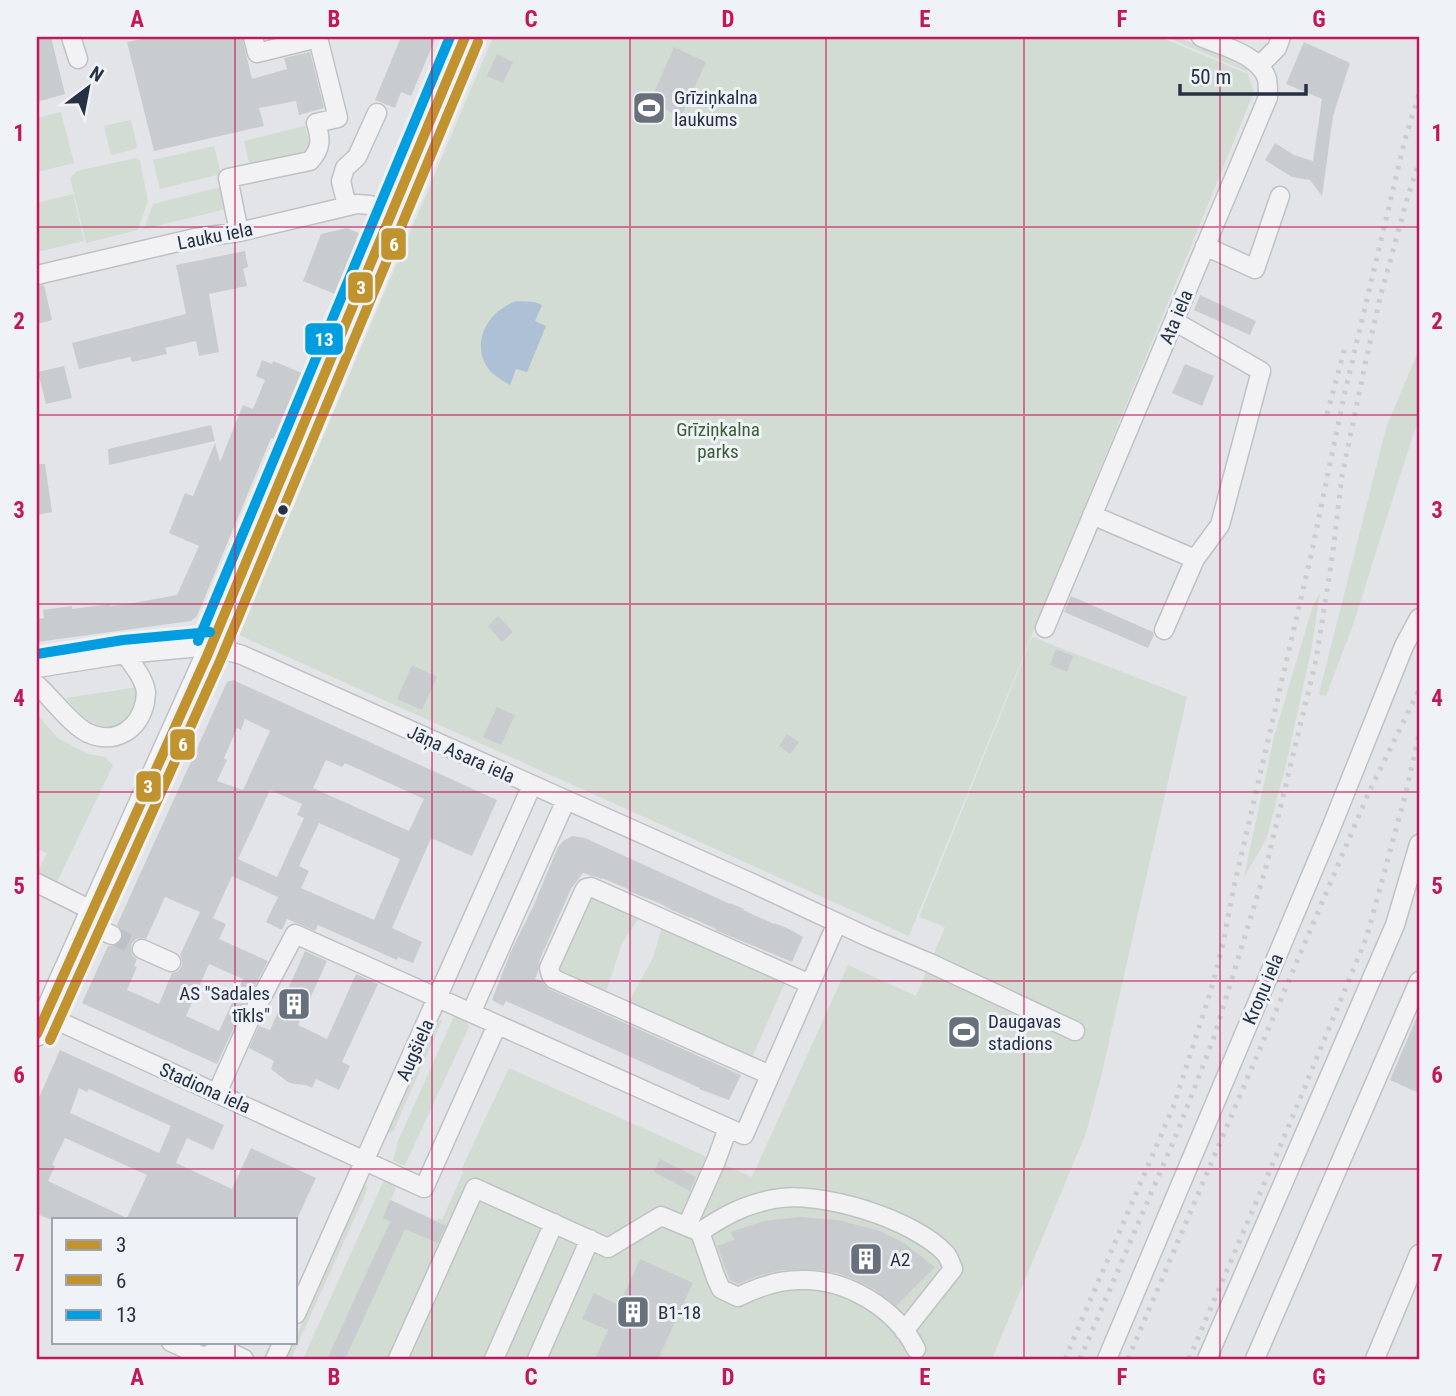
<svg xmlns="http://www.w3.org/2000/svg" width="1456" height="1396" font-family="'Roboto Condensed',sans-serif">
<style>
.green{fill:#d2dcd2}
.water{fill:#aec0d5}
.building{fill:#c9cccf;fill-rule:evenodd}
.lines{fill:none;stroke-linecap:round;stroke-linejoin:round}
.minor-tunnel{stroke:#bdc0c6;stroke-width:18;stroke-dasharray:18 9;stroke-linecap:butt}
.minor-casing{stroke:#bfc1c5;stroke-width:21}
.major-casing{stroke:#bec1c5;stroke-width:26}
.minor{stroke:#f2f2f4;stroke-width:18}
.major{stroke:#f6f6f7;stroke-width:23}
.rail{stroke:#cacccf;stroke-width:5;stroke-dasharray:3.5 7;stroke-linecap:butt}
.bus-1-casing{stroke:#eff2f7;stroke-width:16}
.bus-2-casing{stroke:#eff2f7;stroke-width:16}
.bus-3-casing{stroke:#eff2f7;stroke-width:16}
.bus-1{stroke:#c1932e;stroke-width:10}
.bus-2{stroke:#c1932e;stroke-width:10}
.bus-3{stroke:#009de0;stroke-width:10}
.grid{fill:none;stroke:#c2185b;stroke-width:2;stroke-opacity:0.55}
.bus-dot{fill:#273143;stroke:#eff2f7;stroke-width:2.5}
.labels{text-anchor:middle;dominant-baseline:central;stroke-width:6;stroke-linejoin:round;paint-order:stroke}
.poi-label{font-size:19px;fill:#273143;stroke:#eff2f7;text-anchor:start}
.street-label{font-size:19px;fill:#273143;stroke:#eff2f7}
.park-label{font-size:19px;fill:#3b6033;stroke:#eff2f7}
.line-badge{stroke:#eff2f7;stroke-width:2.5}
.badge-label{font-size:19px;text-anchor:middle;font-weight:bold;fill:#fff}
.neatline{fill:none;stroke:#c2185b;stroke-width:2.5}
.grid-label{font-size:23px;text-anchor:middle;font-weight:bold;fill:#c2185b}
</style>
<rect width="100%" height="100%" fill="#e2e4e7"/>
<path class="green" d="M493,37H1160L1248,74L1254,92L909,936L239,635Z
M1167,37H1178L1246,68L1248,72Z
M61,112L74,163L37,172V118Z
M131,120L137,146L135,149L111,155L104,126Z
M305,126L313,154L250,167L244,141Z
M214,146L221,174L160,189L153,160Z
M136,158L140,161L148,201L138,230L86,243L70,178L77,171Z
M225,186L230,208L144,229L153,204Z
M73,194L84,241L37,252V203Z
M1419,349V419L1411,441L1354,622L1326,696L1319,694L1386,428Z
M1320,593L1311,651L1286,765L1266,840L1244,877L1274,737L1313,605Z
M1032,637L1187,697L1101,1077L1086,1133L992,1359H303L384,1180L386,1179L395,1183L396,1187L391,1200L437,1221L438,1218L442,1220L463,1172L461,1170L509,1068L752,1177L848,965L916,996L945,927L919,917Z
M139,687C141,697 137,703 133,713C130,720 124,724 116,726C95,731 78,713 66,698Z
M37,715L59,739L88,754L105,757L113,765L56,884L37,873L47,853L37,849Z
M589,895L641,915L622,943L605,995L559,975L556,967Z
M663,924L787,978L750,1062L626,1007L653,958Z
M454,1016C461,1018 467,1019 469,1027L405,1165H402L393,1161L398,1141Z
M443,1018L393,1132L388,1133L434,1026Z
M364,1184L368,1187L365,1195L291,1359H286L293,1342H296V1337Z"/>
<path class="water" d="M517,301L534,302L542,305L535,321L546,326L527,372L516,369L510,385C503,381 497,377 491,372C468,346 487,310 517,301Z"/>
<path class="building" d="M37,37H51L65,94L37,102Z
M151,37H242L252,79L287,69L284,58L310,52L324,108L299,115L296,101L259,108L264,126L154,151L127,42Z
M401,37H436L411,96L401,92L395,108L375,100Z
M1304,42L1350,63L1333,116L1322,196L1310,180L1292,177L1265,160L1275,143L1294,155L1313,161L1322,99L1286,84Z
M674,47L706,62L681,117L650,102Z
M497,54L513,62L503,83L487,76Z
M347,228L359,233L335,294L303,281L321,234Z
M245,251L248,267L243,269L247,286L209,294L219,352L199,356L196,341L165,348L167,354L132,362L130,357L79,369L72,343L186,314L176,265Z
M44,285L52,320L37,324V286Z
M1200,295L1256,321L1250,335L1194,310Z
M262,360L272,364L273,361L302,373L274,439L271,438L197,616L191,621L37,642V619L44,618L43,610L72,606V609L110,604V606L128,604L177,595L199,546L169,533L185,493L193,496L215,443L220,462L243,405L253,409L265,380L256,376Z
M1185,364L1214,376L1202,406L1172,393Z
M64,366L72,398L46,404L38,372Z
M211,425L215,441L109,465L108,449Z
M37,464H45L52,512L37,515Z
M1071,596L1153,632L1154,635L1148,648L1064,612Z
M498,616L513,632L502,642L488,626Z
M1056,649L1073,656L1067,672L1050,665Z
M412,665L437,677L422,710L397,699Z
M233,680L497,800L472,856L431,838L392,928L422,942L413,963L398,957L397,960L318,925L315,931L287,919L282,930L266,922L278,897L232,876L213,918L226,924L219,939L268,961L240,1014L217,1064L82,1003L108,946H114L122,940L123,933L117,925L227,682ZM245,719L270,731L243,790L217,781L227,760L224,758L237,728L241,730ZM326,760L342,767L345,763L424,799L409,831L313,788ZM270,790L302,804L297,815L304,818L277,877L238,859ZM319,823L400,859L374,920L301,888L309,871L299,866ZM165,897L200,912L180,955L182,960V966L178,971L172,973L159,1004L127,990L137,967L134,966L137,959L132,955L131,945L136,939L142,938L146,939ZM209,964L243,979L219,1031L186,1016Z
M497,707L515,715L501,745L483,737Z
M787,734L799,742L790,754L779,746Z
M572,836L585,838L730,904V903L744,909L743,910L774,924V923L787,928L803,937L792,962L715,930L716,929L690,917V918L672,910L659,903L628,891V889L602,878V879L583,873L571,889L540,959L538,972L535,979L542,981L549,989L741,1075L729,1100L699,1089L700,1088L506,1001L503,1006L492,1000L511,951L533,907L558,847L563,841Z
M305,951L327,961L298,1025L327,1039L356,974L378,984L342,1062L350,1066L339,1090L316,1079L312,1088L306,1085L294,1084L288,1082L271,1069L274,1061L249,1048L259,1026L270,1030Z
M1419,1012V1093L1390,1080Z
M60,1050L224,1125L213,1150L187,1138L176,1163L232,1189L251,1148L316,1178L297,1219H49L37,1214V1102ZM79,1088L87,1092L89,1089L171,1126L159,1153L70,1113ZM65,1138L147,1175L127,1218L48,1181L55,1166L52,1165Z
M660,1159L696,1177L690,1191L654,1172Z
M390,1200L446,1226L438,1243L405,1229L345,1359H327L390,1222L383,1218Z
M800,1217L838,1220L880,1231L904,1243L935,1267L896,1306L874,1289L856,1280L837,1273L819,1270H782L757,1276L738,1284L730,1280L717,1246L734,1240L731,1232L764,1221Z
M640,1259L693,1283L658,1359H595L608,1330L582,1319L594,1293L619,1305Z"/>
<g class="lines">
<path class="minor-tunnel" d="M112,935L142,949"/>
<defs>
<path id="minor" d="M71,37L78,59
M1260,65L1277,48L1281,37
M347,206L341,181L345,168L357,157L377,113
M239,232L228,178L310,161C322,148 321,139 316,123L338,118L318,38L257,53L253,37
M1205,246L1255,269L1280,196
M37,275L195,238L239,232L357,204L370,205L392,214
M1174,321L1261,371L1220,525L1195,559
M1092,515L1195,559L1164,630
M1045,628L1268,97C1268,91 1268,85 1267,79C1260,55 1222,46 1201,37
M37,668L125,654L211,646L242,655L752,883L870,938L930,963L1075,1031
M37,685C52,698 71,725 88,733C115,745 139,730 145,702C145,699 146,695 146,692C144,678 133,665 125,654
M37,883L93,911
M87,924L112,935
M142,949L171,962
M471,1013L566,800
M45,1015L424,1188L497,1025
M770,1075L554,979L551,975L549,968L584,891L586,888L591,887L810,984
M217,1093L250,1019L295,934L744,1135L837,923
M687,1226L716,1161L728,1128
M700,1232L716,1278L721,1289L738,1297C758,1287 778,1280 800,1280C845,1278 896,1308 916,1349
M296,1314L532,785
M171,1342L204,1357L222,1348L225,1342
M222,1348L244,1359
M275,1359L283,1342
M398,1359L475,1188L608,1248L661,1216L700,1232C725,1215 744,1205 774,1199C820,1190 914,1219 946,1254C949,1258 951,1264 953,1269L904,1331
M494,1359L554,1223
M537,1359L590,1239
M1107,1359L1331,828L1404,646L1419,618
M1207,1359L1395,925L1419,844
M1255,1359L1419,981
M1375,1359L1419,1254"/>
<path id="major" d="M37,1034L207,656L465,37"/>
</defs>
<use href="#minor" class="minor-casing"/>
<use href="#major" class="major-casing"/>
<use href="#minor" class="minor"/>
<use href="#major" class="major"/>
<path class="rail" d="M1327,414L1346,344
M1065,1359L1174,1105L1211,990L1223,944L1233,891L1312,551L1344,396L1405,139L1419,94
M1080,1359L1177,1133L1213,1040L1265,871L1316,660L1332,559L1342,476L1366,360L1380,298L1407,199L1419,162
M1128,1359L1369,792L1419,690
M1189,1359L1287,1130L1367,936L1405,796L1419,735"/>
<defs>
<path id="bus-1" d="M37,1034L207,656L465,37"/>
<path id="bus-2" d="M50,1040L220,661L478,42"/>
<path id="bus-3" d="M198,641L450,37
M37,654L123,640L210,632"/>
</defs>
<use href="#bus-1" class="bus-1-casing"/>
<use href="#bus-2" class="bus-2-casing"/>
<use href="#bus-3" class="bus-3-casing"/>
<use href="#bus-1" class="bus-1"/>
<use href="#bus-2" class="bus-2"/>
<use href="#bus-3" class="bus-3"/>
</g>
<path class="grid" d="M235,37V1219M432,37V1359M630,37V1359M826,37V1359M1024,37V1359M1220,37V1359M37,227H1419M37,415H1419M37,604H1419M37,792H1419M37,981H1419M37,1169H1419M235,1342V1359"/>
<defs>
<symbol id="stadium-square" viewBox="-11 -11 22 22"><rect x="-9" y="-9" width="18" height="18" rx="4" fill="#68707c" stroke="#eff2f7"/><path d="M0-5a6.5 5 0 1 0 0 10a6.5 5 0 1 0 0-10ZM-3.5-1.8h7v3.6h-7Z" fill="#fff"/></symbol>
<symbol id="building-square" viewBox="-11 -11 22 22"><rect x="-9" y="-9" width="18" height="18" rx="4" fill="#68707c" stroke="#eff2f7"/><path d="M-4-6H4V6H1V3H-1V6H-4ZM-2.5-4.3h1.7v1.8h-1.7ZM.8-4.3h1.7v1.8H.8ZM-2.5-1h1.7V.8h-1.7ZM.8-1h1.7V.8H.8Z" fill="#fff"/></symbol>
</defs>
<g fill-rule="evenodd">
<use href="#stadium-square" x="630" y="89" width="38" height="38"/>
<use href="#building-square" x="275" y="985" width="38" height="38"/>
<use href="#stadium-square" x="945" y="1013" width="38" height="38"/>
<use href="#building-square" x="847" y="1240" width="38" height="38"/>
<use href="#building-square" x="614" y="1293" width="38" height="38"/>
</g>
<circle class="bus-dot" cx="283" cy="510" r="6"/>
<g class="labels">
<g class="poi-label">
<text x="674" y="97">Grīziņkalna<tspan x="674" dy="22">laukums</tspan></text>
<text x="270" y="993" text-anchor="end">AS "Sadales<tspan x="270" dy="22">tīkls"</tspan></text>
<text x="988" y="1021">Daugavas<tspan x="988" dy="22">stadions</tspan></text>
<text x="890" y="1259">A2</text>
<text x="658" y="1312">B1-18</text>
</g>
<g class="street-label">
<text transform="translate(215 236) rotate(-11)">Lauku iela</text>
<text transform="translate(1176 317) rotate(-67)">Ata iela</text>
<text transform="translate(461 754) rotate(24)">Jāņa Asara iela</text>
<text transform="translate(1263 989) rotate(-67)">Kroņu iela</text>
<text transform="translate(415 1050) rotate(-66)">Augšiela</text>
<text transform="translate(205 1088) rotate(24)">Stadiona iela</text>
</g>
<g class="park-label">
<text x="718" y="429">Grīziņkalna<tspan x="718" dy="22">parks</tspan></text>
</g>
</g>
<g class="line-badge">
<rect x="380" y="227" width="27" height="34" rx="7" fill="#c1932e"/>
<rect x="347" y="271" width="27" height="33" rx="7" fill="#c1932e"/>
<rect x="304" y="322" width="40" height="34" rx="7" fill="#009de0"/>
<rect x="169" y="728" width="27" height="33" rx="7" fill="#c1932e"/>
<rect x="135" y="770" width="27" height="33" rx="7" fill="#c1932e"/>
</g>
<g class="badge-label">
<text x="394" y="251">6</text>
<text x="361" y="294">3</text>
<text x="324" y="346">13</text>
<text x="183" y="751">6</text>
<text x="148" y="793">3</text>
</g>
<rect width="1456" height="1396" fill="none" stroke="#eff2f7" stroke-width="77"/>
<rect x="52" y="1218" width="245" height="126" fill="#eff2f7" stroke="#9fa5af" stroke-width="2"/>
<rect x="66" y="1240" width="35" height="10" fill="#c1932e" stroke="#9fa5af" stroke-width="2"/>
<text x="116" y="1252" font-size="21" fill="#273143">3</text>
<rect x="66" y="1275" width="35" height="10" fill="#c1932e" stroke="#9fa5af" stroke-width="2"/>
<text x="116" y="1288" font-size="21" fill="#273143">6</text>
<rect x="66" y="1310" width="35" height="10" fill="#009de0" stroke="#9fa5af" stroke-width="2"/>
<text x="116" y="1322" font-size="21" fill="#273143">13</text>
<g transform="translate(88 88) rotate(32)" stroke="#eff2f7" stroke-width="5" paint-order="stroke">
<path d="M0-5L12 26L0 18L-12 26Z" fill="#273143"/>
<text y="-10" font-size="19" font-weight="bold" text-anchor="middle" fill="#273143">N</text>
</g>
<path d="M1180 84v10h126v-10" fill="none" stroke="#273143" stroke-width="3.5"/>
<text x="1190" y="84" font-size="21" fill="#273143" stroke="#eff2f7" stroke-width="5" paint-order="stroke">50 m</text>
<rect x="38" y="38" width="1380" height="1320" class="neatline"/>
<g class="grid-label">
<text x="137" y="27">A</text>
<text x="334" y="27">B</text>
<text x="531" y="27">C</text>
<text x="728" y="27">D</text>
<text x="925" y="27">E</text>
<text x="1122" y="27">F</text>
<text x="1319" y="27">G</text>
<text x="19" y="141">1</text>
<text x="1437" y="141">1</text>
<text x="19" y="329">2</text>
<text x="1437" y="329">2</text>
<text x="19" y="518">3</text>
<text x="1437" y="518">3</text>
<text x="19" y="706">4</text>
<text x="1437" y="706">4</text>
<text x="19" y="894">5</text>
<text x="1437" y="894">5</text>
<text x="19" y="1083">6</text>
<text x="1437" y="1083">6</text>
<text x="19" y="1271">7</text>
<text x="1437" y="1271">7</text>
<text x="137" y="1385">A</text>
<text x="334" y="1385">B</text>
<text x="531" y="1385">C</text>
<text x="728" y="1385">D</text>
<text x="925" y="1385">E</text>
<text x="1122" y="1385">F</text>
<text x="1319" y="1385">G</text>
</g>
</svg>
